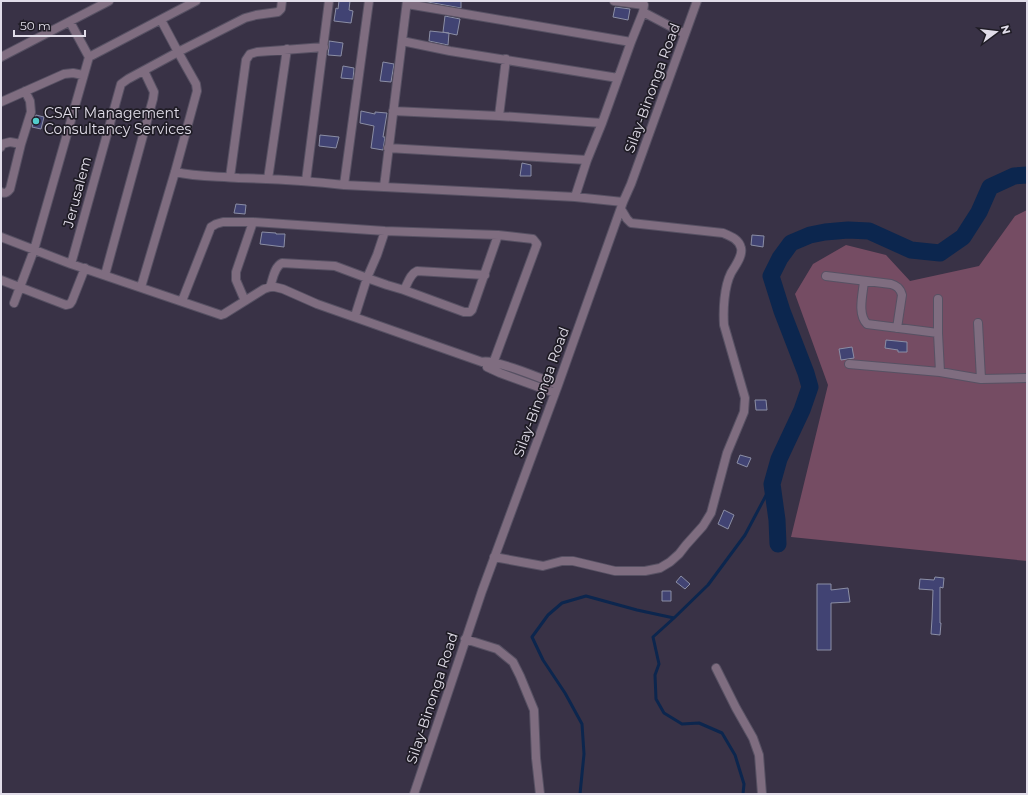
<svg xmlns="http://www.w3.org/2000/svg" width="1028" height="795" font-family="Montserrat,sans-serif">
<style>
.green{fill:#754c63}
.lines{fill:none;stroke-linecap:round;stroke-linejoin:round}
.stream{stroke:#0c264e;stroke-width:3}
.river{stroke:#0c264e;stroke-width:17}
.building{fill:#414373;stroke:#8b8ea5}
.street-casing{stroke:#575163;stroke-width:10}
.street{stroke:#7f6d80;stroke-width:8}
.poi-dot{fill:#52cdcc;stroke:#1f1c25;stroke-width:1.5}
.labels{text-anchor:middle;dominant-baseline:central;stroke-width:3.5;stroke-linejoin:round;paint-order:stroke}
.street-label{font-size:14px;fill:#e1dde9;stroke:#1f1c25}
.poi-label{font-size:14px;fill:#e1dde9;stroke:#1f1c25;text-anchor:start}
</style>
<rect width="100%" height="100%" fill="#393246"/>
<path class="green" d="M1027,210V561L791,537L828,385L795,294L813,264L846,245L886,255L910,281L979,266L1015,216Z"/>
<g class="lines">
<path class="stream" d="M580,794L584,754L582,724L565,693L543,660L532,637L548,615L562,603L586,596L637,610L674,618
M743,794L744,784L735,755L722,733L699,723L682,724L664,713L656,699L655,675L659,664L653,637L674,618L708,585L745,535L772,484"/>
<path class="river" d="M778,544L777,520L772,484L779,459L802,410L810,387L806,373L782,311L771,276L780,258L791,243L810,235L825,232L848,230L869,231L911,250L940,253L963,237L979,212L990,187L1014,176L1027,175"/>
</g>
<path class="building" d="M339,1H350L349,10L353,11L351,23L334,21L336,8L338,9Z
M422,1H461V8Z
M615,7L630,9L628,20L613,17Z
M445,16L460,19L457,35L443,32Z
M430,31L449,33L448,45L429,41Z
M329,41L343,43L341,56L328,55L329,47Z
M383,62L394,64L391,82L380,81Z
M343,66L354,68L353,79L341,78Z
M361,111L375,114V112L387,113L383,137H385L383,150L371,148L374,126L360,123Z
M36,115L44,117L41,129L32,127Z
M320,135L339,137L336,148L319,146Z
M522,163L531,165V176H520Z
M236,204L246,205L245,214L234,213Z
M262,232L276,233V234H285L284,247L260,244Z
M752,235L764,236L763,247L751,245Z
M886,340L907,342V352H898V350L885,348Z
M852,347L854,358L841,360L839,349Z
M755,400H766L767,410H756Z
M740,455L751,458L747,467L737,463Z
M724,510L734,515L728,529L718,524Z
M681,576L690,584L685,589L676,582Z
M935,577L944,578L943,588L940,587V623H941L940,635L931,634L932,619L933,590L919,589L920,579L934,580Z
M817,584H831V590L848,588L850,602L831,603V650H817Z
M662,591H671V601H662Z"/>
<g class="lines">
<defs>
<path id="street" d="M407,4L631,42
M643,12L685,34
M70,22L89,57
M402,41L450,51L618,78
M1,57L109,1
M1,102L64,74L73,73L83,75
M393,111L499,116L602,123L587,160
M499,116L506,59
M602,123L631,42L643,12L644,5L614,1
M1,147L2,144L10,142L21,144
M388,148L587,160L575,197L623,202
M175,172C197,177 216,176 239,178C274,179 309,181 344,185L369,1
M230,177L246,60L250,54L257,52L324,47
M268,179L287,49
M306,181L329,1
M344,185L384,187L402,41L407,1
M384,187L575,197
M1,192C5,194 7,193 10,189L21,144L31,112L30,101L25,91
M1,237L71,264L221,315L224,314L264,289L270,287H275L283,289L317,304L482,362C493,358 545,380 558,385
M71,264L121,84L128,79L178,52L161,20
M105,275L153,99L154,92L144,71
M826,276L891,284C897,286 900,288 902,295L897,328
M1,280L66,305L70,304L72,301L85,268
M864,281C863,294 857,314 867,324L938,333
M141,287L175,172L197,91L196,84L178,52L245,18L256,15L278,12L281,9L282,1
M270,287C273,279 274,267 282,263L335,266L367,278L377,255L385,231
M404,290C408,283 410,274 417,271L485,275
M938,299V333L940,372L981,379L1027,378
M182,301L211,227L216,224L223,222H253L385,231L498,235L533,239L537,244L491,369
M245,301L236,280V272L253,222
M14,303L34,250L89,57L196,1
M355,316L367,278L387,285L404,290L464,312H470L472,310L498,235
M978,323L981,379
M849,364L940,372
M487,367L500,373L555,393
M494,557L543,566L562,561H573L615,571H645L660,568L670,562L679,554L686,545L703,526L711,513L727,453L744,412L745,398L724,325C723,310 724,287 731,273C735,266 743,256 741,248C739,239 730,236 723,233L631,223L627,219L621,209
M465,639L497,649L513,662L520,676L534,710L536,758L540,794
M716,668L736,708L753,738L759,755L762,794
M414,794L482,591L558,385L623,202L631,184L697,1"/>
</defs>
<use href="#street" class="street-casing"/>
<use href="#street" class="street"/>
</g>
<circle class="poi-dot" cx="36" cy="121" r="4"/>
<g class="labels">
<g class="street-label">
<text transform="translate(652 88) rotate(-70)">Silay-Binonga Road</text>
<text transform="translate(77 192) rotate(-75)">Jerusalem</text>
<text transform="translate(541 392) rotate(-70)">Silay-Binonga Road</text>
<text transform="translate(432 698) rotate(-72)">Silay-Binonga Road</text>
</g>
<g class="poi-label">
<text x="44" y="113">CSAT Management<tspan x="44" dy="16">Consultancy Services</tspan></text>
</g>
</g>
<rect width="1028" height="795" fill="none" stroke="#e1dde9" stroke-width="4"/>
<g transform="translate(996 32) rotate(75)" stroke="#1f1c25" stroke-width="3" paint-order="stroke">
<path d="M0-3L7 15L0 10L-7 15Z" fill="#e1dde9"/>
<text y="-6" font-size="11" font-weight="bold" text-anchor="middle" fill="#e1dde9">N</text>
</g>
<path d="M14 30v6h71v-6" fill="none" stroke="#e1dde9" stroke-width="2"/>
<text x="20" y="30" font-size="12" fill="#e1dde9" stroke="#1f1c25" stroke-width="3" paint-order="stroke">50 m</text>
</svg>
